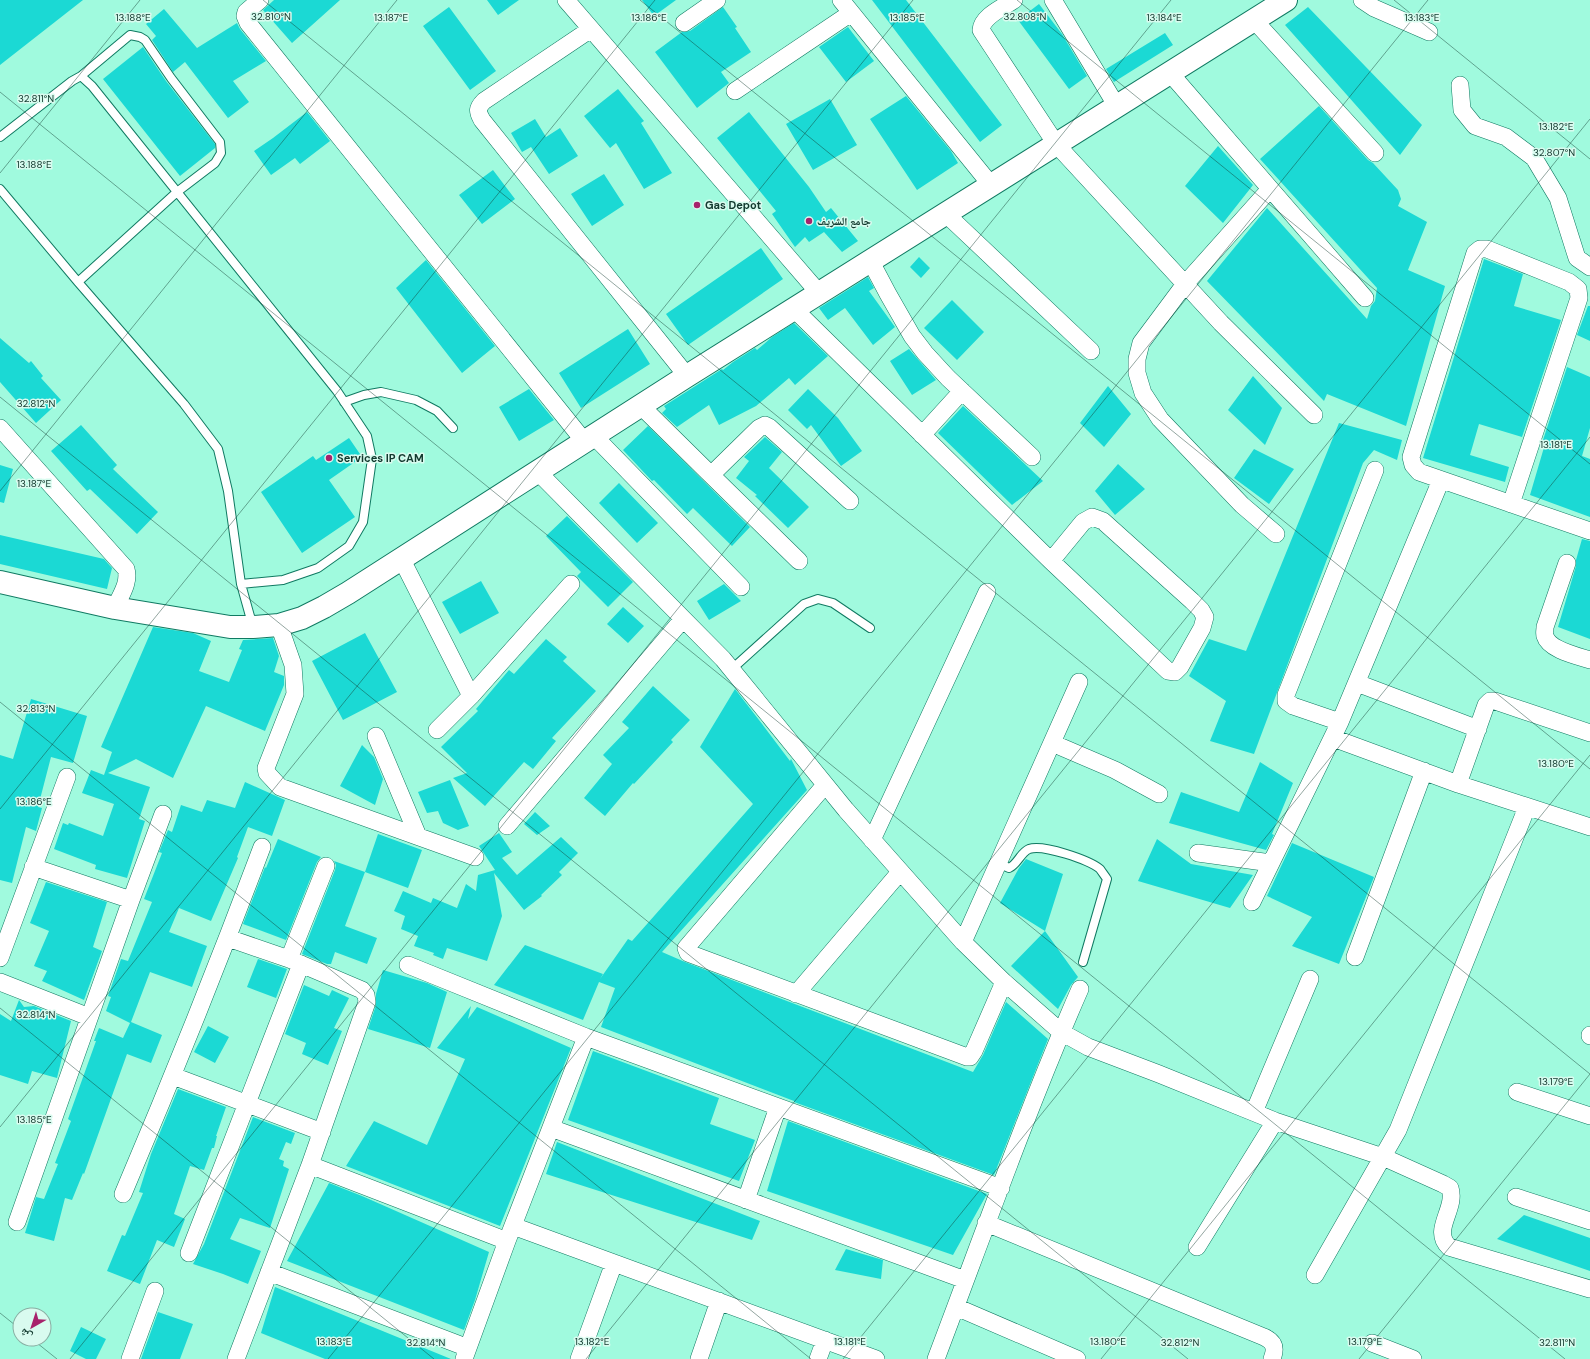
<svg xmlns="http://www.w3.org/2000/svg" width="1590" height="1359" font-family="'DM Sans','Noto Naskh Arabic',sans-serif">
<style>
.building{fill:#1bd9d4}
.lines{fill:none;stroke-linecap:round;stroke-linejoin:round}
.lane-casing{stroke:#107a62;stroke-width:10}
.street-casing{stroke:#107a62;stroke-width:18}
.secondary-casing{stroke:#107a62;stroke-width:24}
.lane{stroke:#fff;stroke-width:8}
.street{stroke:#fff;stroke-width:17}
.secondary{stroke:#fff;stroke-width:22}
.ticks{fill:none;stroke:#12392e;stroke-width:1;stroke-opacity:0.45}
.poi-dot{fill:#a7226c;stroke:#d9fbef;stroke-width:1.5}
.labels{text-anchor:middle;dominant-baseline:central;stroke-width:3;stroke-linejoin:round;paint-order:stroke}
.poi-label{font-size:11px;font-weight:bold;fill:#12392e;stroke:#d9fbef;text-anchor:start}
.ticks-label{font-size:10px;text-anchor:middle;fill:#12392e;stroke:#d9fbef;stroke-width:3;stroke-linejoin:round;paint-order:stroke}
</style>
<rect width="100%" height="100%" fill="#a0fade"/>
<path class="building" d="M0,0H83L0,65Z
M274,0H340L292,43L263,10Z
M487,0H519L498,15Z
M642,0H676L654,16Z
M872,0H906L1002,125L980,142Z
M1039,4L1062,34L1087,76L1069,89L1018,20Z
M449,7L496,71L470,90L423,26Z
M723,7L737,27L735,28L751,52L721,72L729,83L697,108L655,52L682,32L690,31Z
M1308,7L1422,125L1400,155L1285,25Z
M164,9L197,48L237,23L240,29L266,61L233,81L249,102L228,118L185,62L173,72L152,40L156,36L146,24Z
M848,27L874,61L846,82L819,47Z
M1165,33L1173,45L1114,82L1106,69Z
M143,47L166,81L215,144V148L180,176L103,79Z
M618,89L644,121L641,123L672,173L644,189L616,143L610,148L584,116Z
M906,96L951,151L958,163L917,190L870,119Z
M830,99L857,145L813,170L786,124Z
M1319,106L1368,160L1373,163L1398,190L1401,199L1398,206L1427,222L1408,270L1445,286L1406,426L1327,394L1324,401L1207,281L1267,208L1367,319L1371,306L1375,301L1377,288L1260,159Z
M307,112L330,141L300,164L295,158L271,175L254,151L273,138Z
M749,112L809,187L826,212L831,208L858,241L842,252L824,232L809,242L805,237L795,247L772,214L776,211L717,138Z
M535,119L546,137L560,128L578,156L549,174L531,147L522,152L511,133Z
M1218,146L1253,185L1223,223L1185,186Z
M493,170L515,199L482,224L459,195Z
M604,174L624,205L592,226L571,194Z
M761,248L783,279L688,345L666,314Z
M919,257L930,268L921,278L910,267Z
M1484,259L1523,274L1514,306L1561,320L1522,437L1479,424L1470,455L1509,467L1505,482L1423,458Z
M426,260L495,346L462,373L396,288Z
M868,277L874,288L869,291L895,327L873,345L845,308L828,320L819,308Z
M952,300L984,332L957,360L924,328Z
M1588,306H1590V341L1577,335Z
M794,323L828,356L795,385L789,378L756,406L719,425L709,405L677,427L662,413L666,409L664,406L722,369L723,370L733,362L755,348L757,350L772,337Z
M628,329L650,364L581,408L559,373Z
M0,338L29,363L31,361L43,376L41,378L61,400L36,423L0,382Z
M909,349L936,380L912,395L890,361Z
M1567,367L1590,377V428L1582,456L1590,459V517L1530,495L1545,444L1542,443Z
M1253,376L1282,408L1265,445L1228,410Z
M1108,386L1131,414L1104,447L1080,423Z
M529,389L554,420L519,441L499,407Z
M808,389L838,418L862,451L841,466L811,425L807,429L788,410Z
M963,406L1043,481L1012,505L938,433Z
M1339,423L1402,440L1397,460L1374,450L1363,463L1254,754L1210,741L1226,701L1189,676L1209,639L1246,651Z
M81,425L117,465L113,469L158,512L137,534L90,489L87,491L51,451Z
M648,426L750,527L732,546L693,508L687,514L654,480L652,481L623,450Z
M765,437L782,452L769,468L809,507L788,528L755,496L757,495L736,478L749,461L744,457Z
M349,438L362,457L329,480L355,517L302,553L261,492L313,456L316,460Z
M1254,449L1294,469L1269,504L1234,478Z
M1118,464L1145,489L1115,515L1095,491Z
M0,465L13,469L4,503L0,502Z
M619,483L658,523L637,543L599,503Z
M567,516L633,582L608,607L577,576L581,572L546,536Z
M0,535L104,559L112,568L107,589L0,564Z
M1582,539L1590,541V639L1558,627L1576,566V560Z
M481,581L499,613L460,634L442,602Z
M724,584L741,601L709,620L697,601Z
M623,607L644,626L628,643L607,624Z
M153,627L193,633L211,641L199,671L229,682L242,650L239,649L243,640L273,638L279,656L274,672L284,676V685L265,731L206,706L173,778L136,759L108,773L150,787L139,819L145,821L127,878L95,869L96,865L54,849L63,823L68,825L69,823L103,836L114,804L82,793L91,770L104,775L112,752L101,747Z
M365,633L397,692L343,720L312,661Z
M546,639L567,657L563,661L596,691L552,738L556,741L533,769L524,762L485,806L453,778L467,773L441,747L478,711L476,709L509,670L514,674Z
M653,686L690,720L671,740L673,742L634,784L633,783L605,816L584,798L612,764L603,755L629,728L622,722Z
M735,689L759,720L790,761L791,759L807,790L662,952L685,962L973,1072L983,1055L1006,1002L1048,1039L994,1175L794,1102V1101L601,1027L615,988L599,982L583,1020L494,985L525,945L603,974L600,979L628,939L632,941L753,804L700,747Z
M31,699L87,716L73,763L51,757L38,807L42,808L36,831L26,827L12,883L0,880V755L13,759Z
M362,745L374,757L383,779L375,805L340,786Z
M1260,762L1293,783L1272,834L1274,835L1266,850L1169,823L1181,792L1239,812Z
M450,780L469,826L458,830L443,823L438,811L427,813L418,792Z
M245,782L285,800L272,836L248,827L237,857L238,858L211,921L179,908L169,932L207,946L192,987L150,972L131,1022L162,1035L151,1063L127,1054L84,1174L83,1173L72,1200L65,1198L54,1241L25,1233L36,1197L44,1199L58,1164L55,1163L71,1121L68,1119L96,1041H94L99,1028L123,1038L130,1023L106,1011L111,997L108,996L121,959L128,961L152,902L144,899L162,853L159,852L168,830L172,832L181,805L202,812L207,800L235,808Z
M535,812L550,826L537,835L524,824Z
M499,833L512,852L502,858L517,875L561,837L578,853L559,872L562,875L541,895L542,896L524,910L494,873L502,916L487,961L447,948L443,959L433,955L434,953L414,946L418,936L401,929L405,916L394,911L403,891L431,903L433,898L457,908L466,884L476,891L478,875L495,870L479,846Z
M378,834L422,850L408,888L365,872Z
M278,839L321,857L317,862L286,940L243,924L265,867L266,868Z
M1157,839L1191,864L1253,875L1230,908L1138,881Z
M1292,843L1374,877L1339,964L1292,946L1312,917L1267,896Z
M1026,859L1063,874L1045,931L1000,903L1019,868Z
M334,861L365,872L345,926L377,938L367,964L335,952L331,964H327L302,954L335,870L336,865Z
M46,882L107,902L93,947L102,951L84,1000L42,981L47,971L34,966L49,931L30,923Z
M1045,931L1078,977L1071,985L1058,1009L1011,966Z
M258,959L287,969L276,998L247,987Z
M383,970L427,983L447,992L430,1048L368,1029L376,1005V994Z
M304,985L329,996L332,990L349,998L334,1028L342,1031L328,1065L302,1054L306,1043L285,1034Z
M19,1000L24,1007L34,1006L71,1021L57,1078L32,1071L28,1084L0,1075V1014L11,1021Z
M471,1006L468,1019L477,1007L571,1048L500,1226L346,1166L374,1121L427,1145L465,1059L437,1048Z
M208,1026L229,1037L215,1063L194,1052Z
M593,1051L719,1098L710,1124L755,1140L739,1181L568,1120Z
M178,1089L226,1107L216,1136H217L214,1148H212L204,1170L190,1166L174,1214L185,1219L174,1247L157,1240L140,1284L107,1271L122,1235L125,1236L143,1193L139,1192L151,1154Z
M253,1117L295,1133L291,1144L286,1142L279,1159L284,1161L283,1166L289,1169L270,1228L240,1218L230,1239L261,1251L248,1284L223,1274L193,1264L204,1244Z
M788,1121L987,1194L953,1255L767,1191Z
M557,1142L760,1221L752,1240L546,1174Z
M329,1183L362,1196L489,1252L475,1300L464,1330L287,1261Z
M1524,1215L1590,1238V1271L1497,1239Z
M846,1249L883,1260L881,1279L835,1270Z
M275,1287L451,1359H325L261,1333Z
M158,1312L193,1324L180,1359H141Z
M81,1327L106,1339L96,1359H86L70,1351Z"/>
<g class="lines">
<defs>
<path id="lane" d="M0,137L72,81L81,76L92,86L337,391L367,436L372,459L363,522L349,546L318,568L283,580L241,584
M0,189L78,282L184,404L218,449L228,491L241,584L253,627
M78,282L177,192L215,163L221,153L220,142L171,78L145,40L140,37L130,35L81,76
M344,402L364,395L381,392L416,400L437,411L453,428
M732,669L804,604L818,599L833,603L870,628
M998,863L1009,868C1018,864 1020,853 1029,849C1043,844 1089,860 1100,869C1102,872 1105,876 1107,879L1083,962"/>
<path id="street" d="M260,0L246,12L245,16L248,23L584,441
M566,0L819,293
M841,0L991,185
M1014,0C1004,7 982,16 981,30L1056,144L1221,323L1314,415
M1053,0L1116,105
M1362,0L1374,8L1429,32
M1254,20L1375,153
M684,23L717,0
M591,29L484,101C477,108 477,111 482,120L687,376
M1170,73L1365,298
M1460,85L1462,110L1475,126L1506,137L1534,158L1558,198L1577,258L1590,267
M735,91L851,13
M1270,189L1185,284L1141,343L1137,359V373L1143,393L1160,419L1242,505L1276,534
M945,213L1091,351
M870,260L888,294L912,336L925,353L948,378L1032,457
M793,308L1051,561L1168,671L1175,672L1180,667L1202,628L1205,617L1201,610L1192,601L1103,521L1092,517L1083,522L1051,561
M640,405L711,475L759,428L765,425L769,427L850,501
M0,428L126,569C130,583 120,596 115,608
M593,435L741,587
M922,435L962,391
M537,471L723,659L846,810L963,942L1004,982L1061,1032L1088,1047L1159,1074L1275,1121L1383,1157L1443,1184L1450,1188C1457,1209 1431,1230 1449,1247L1590,1289
M711,475L799,561
M1511,504L1579,298L1578,289L1569,282L1487,249H1480L1475,253L1411,457L1413,465L1419,472L1590,531
M401,558L471,696
M1567,563L1545,627C1545,630 1544,634 1545,636C1549,650 1578,656 1590,660
M279,625L293,665L295,694L266,768L267,773L280,787L475,857
M1357,683L1478,729
M1340,722L1293,706L1286,701V695L1375,470
M437,730L471,696L571,584
M376,736L418,836
M1333,738L1458,784L1590,827
M1052,743L1115,770L1159,794
M1458,784L1486,705L1490,701H1495L1590,733
M825,785L686,948L688,953L967,1057H970L974,1051L1004,982
M507,826L683,619
M872,840L987,592
M1198,853L1271,863
M33,867L131,900
M1252,902L1340,722L1441,480
M228,938L289,959L362,990L366,995L367,1002L310,1165L236,1359
M963,942L1079,682
M1355,957L1424,771
M0,958L67,777
M289,959L326,866
M408,965L586,1037L1001,1188
M0,982L89,1017
M796,994L900,872
M1590,1036V1035
M173,1076L322,1132
M1517,1092L1590,1116
M1254,1112L1310,979
M551,1128L965,1280
M310,1165L507,1241
M123,1194C172,1079 218,964 262,847
M1516,1197L1590,1221
M746,1200L778,1107
M17,1222L131,900L163,814
M986,1223L1264,1337C1275,1342 1276,1349 1272,1359
M513,1226L876,1359
M1197,1247L1275,1121
M189,1253L301,964
M269,1272L468,1348
M1315,1275L1398,1130L1527,807
M956,1307L1077,1359
M1372,1343L1413,1359
M130,1359L155,1291
M464,1359L507,1241L586,1037
M579,1359L614,1263
M699,1359L719,1301
M818,1359L825,1340
M936,1359C983,1235 1027,1110 1080,989"/>
<path id="secondary" d="M0,582L115,608L230,627H253L279,625L302,618L324,607L348,593L687,376L1286,0"/>
</defs>
<use href="#lane" class="lane-casing"/>
<use href="#street" class="street-casing"/>
<use href="#secondary" class="secondary-casing"/>
<use href="#lane" class="lane"/>
<use href="#street" class="street"/>
<use href="#secondary" class="secondary"/>
</g>
<path class="ticks" d="M263,0L1590,1074M640,0L1590,769M1017,0L1590,464M1394,0L1590,159M0,92L1565,1359M0,173L140,0M0,397L1188,1359M0,491L397,0M0,702L811,1359M0,809L655,0M0,1008L434,1359M0,1127L913,0M0,1313L20,1329M32,1339L57,1359M70,1359L1171,0M328,1359L1428,0M586,1359L1590,119M843,1359L1590,437M1101,1359L1590,755M1359,1359L1590,1074"/>
<g class="poi-dot">
<circle cx="697" cy="205" r="4"/>
<circle cx="809" cy="221" r="4"/>
<circle cx="329" cy="458" r="4"/>
</g>
<g class="labels">
<g class="poi-label">
<text x="705" y="205">Gas Depot</text>
<text x="817" y="221">جامع الشريف</text>
<text x="337" y="458">Services IP CAM</text>
</g>
</g>
<g class="ticks-label">
<text x="271" y="20">32.810°N</text>
<text x="1025" y="20">32.808°N</text>
<text x="133" y="21">13.188°E</text>
<text x="391" y="21">13.187°E</text>
<text x="649" y="21">13.186°E</text>
<text x="907" y="21">13.185°E</text>
<text x="1164" y="21">13.184°E</text>
<text x="1422" y="21">13.183°E</text>
<text x="36" y="102">32.811°N</text>
<text x="1556" y="130">13.182°E</text>
<text x="1554" y="156">32.807°N</text>
<text x="34" y="168">13.188°E</text>
<text x="36" y="407">32.812°N</text>
<text x="1556" y="448">13.181°E</text>
<text x="34" y="487">13.187°E</text>
<text x="36" y="712">32.813°N</text>
<text x="1556" y="767">13.180°E</text>
<text x="34" y="805">13.186°E</text>
<text x="36" y="1018">32.814°N</text>
<text x="1556" y="1085">13.179°E</text>
<text x="34" y="1123">13.185°E</text>
<text x="334" y="1345">13.183°E</text>
<text x="592" y="1345">13.182°E</text>
<text x="850" y="1345">13.181°E</text>
<text x="1108" y="1345">13.180°E</text>
<text x="1365" y="1345">13.179°E</text>
<text x="426" y="1346">32.814°N</text>
<text x="1180" y="1346">32.812°N</text>
<text x="1557" y="1346">32.811°N</text>
</g>
<g transform="translate(32 1327) rotate(219)"><circle r="19" fill="#d9fbef" stroke="#89ada2"/>
<path d="M0-3L7 15L0 10L-7 15Z" fill="#a7226c"/>
<text y="-6" font-size="11" font-weight="bold" text-anchor="middle" fill="#12392e">ش</text>
</g>
</svg>
